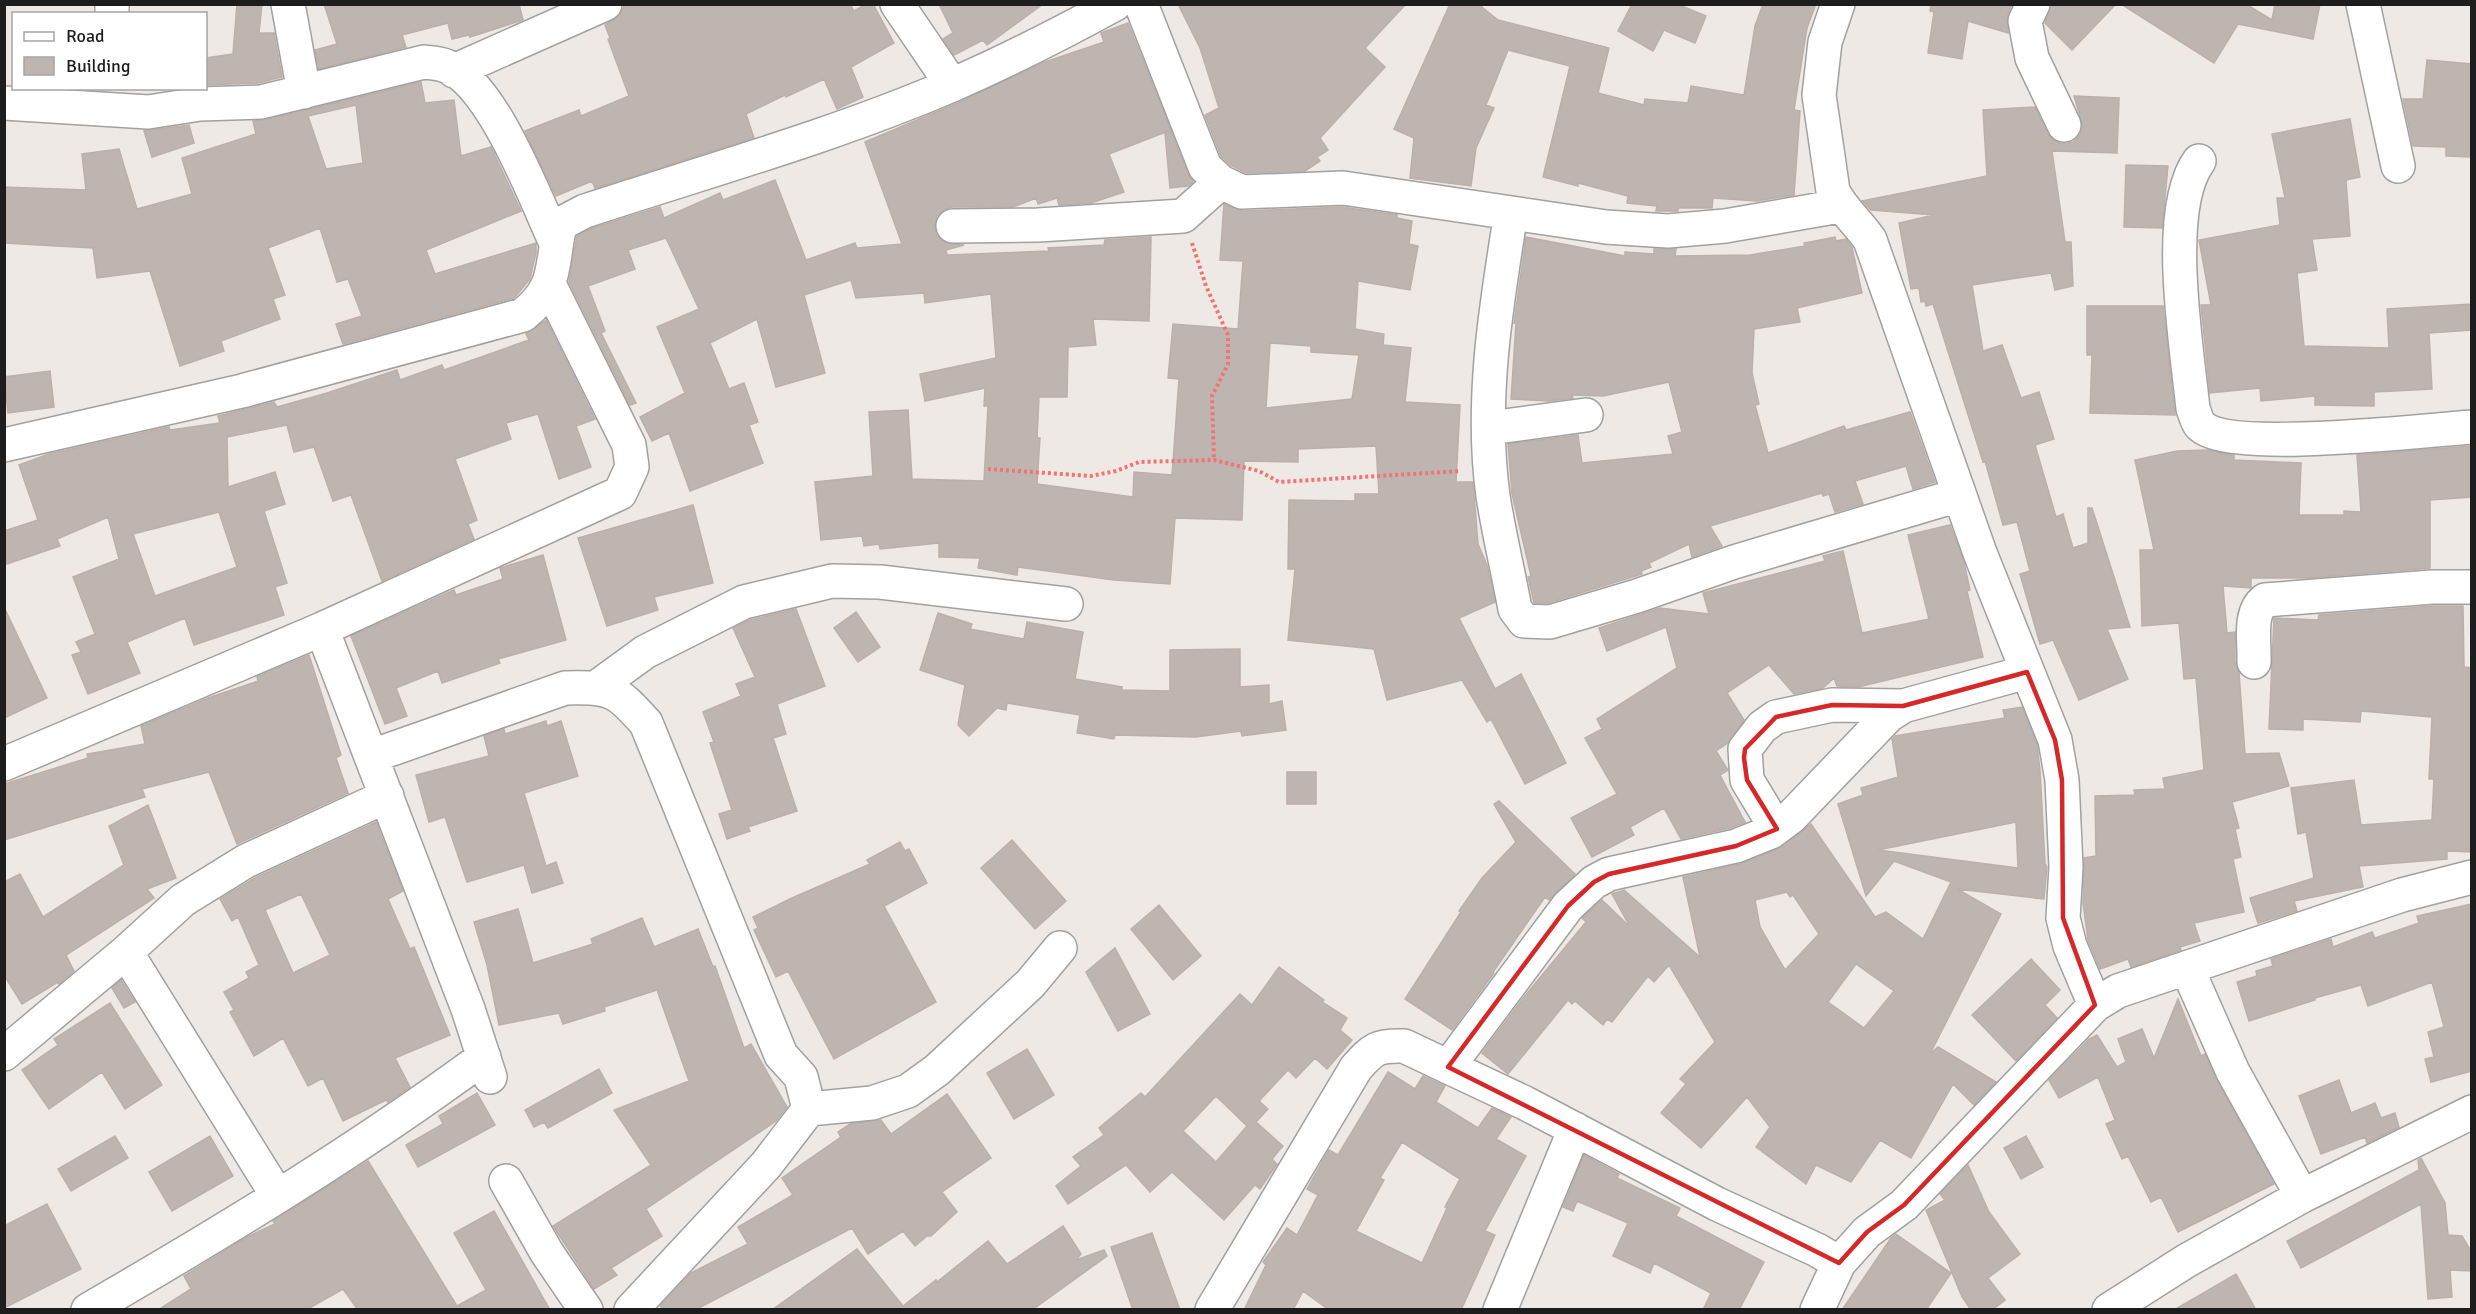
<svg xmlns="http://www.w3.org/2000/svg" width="2476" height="1314" font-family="Signika,sans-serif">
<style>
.building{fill:#beb5b1;stroke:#beafa8;stroke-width:1.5;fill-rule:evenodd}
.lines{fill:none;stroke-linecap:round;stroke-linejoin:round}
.minor-casing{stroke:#a1a1a1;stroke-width:36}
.path{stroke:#f07375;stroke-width:4;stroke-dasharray:3 3;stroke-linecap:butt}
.minor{stroke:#fff;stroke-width:33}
.marked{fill:none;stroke:#d62828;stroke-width:4.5;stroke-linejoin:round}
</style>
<rect width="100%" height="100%" fill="#eee9e4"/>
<path class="building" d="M237,4H262L259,33H274L282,77L258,83L206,85V58L233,54Z
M324,4H519L523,20L470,37L469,35L452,39L448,23L402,35L406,47L319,69L315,50L337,44Z
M626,4H850L854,11L866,4H873L894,43L851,67L863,97L837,109L824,79L786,97L785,95L746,114L754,138L595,188L592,181L556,196L525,131L579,110L581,116L629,96L608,39L610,38L605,25L620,15L624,6Z
M939,4H1043L987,45L983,40L954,55L943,39L953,33Z
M1178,4H1406L1365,48L1385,67L1320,138L1328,150L1317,157L1320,161L1305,171L1246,173L1232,166L1221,156L1205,115L1219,108L1200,48Z
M1450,4H1478L1498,20L1609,48L1598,93L1644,105L1645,99L1688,103L1691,86L1744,95L1755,26L1763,4H1816L1807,28L1794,110L1800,111L1794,195L1757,201L1713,198L1712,208H1678V211H1656L1657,206L1627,203L1628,196L1578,183V186L1543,177L1570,66L1508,50L1486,105L1494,108L1476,148L1471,186L1410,178L1414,138L1394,129Z
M1632,4H1677L1706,16L1695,43L1664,30L1653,51L1618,31Z
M1931,4H2012L2008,14V33L1968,21L1962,59L1928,53L1934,12L1930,11Z
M2051,4H2116L2072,50L2045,23Z
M2121,4H2251L2249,6L2272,20L2275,4H2320L2313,39L2238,24L2214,63Z
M1128,23L1171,130L1109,154L1124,192L1091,203L1059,205L1057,198L1038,204L1036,198L1013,207H952L944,210L937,216L934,226L937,235L943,242L964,245L946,250L947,255L1049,251L1048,248L1104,245L1105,240L1151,237L1149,321L1093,319L1096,345L1068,347L1067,397H1039L1037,438H1040L1037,484L1133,497L1134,472L1172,475L1179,379L1168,378L1173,324L1238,329L1243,261L1220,260L1224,204L1243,211L1342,207L1397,215V218L1412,221L1409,244L1418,246L1410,290L1358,281L1355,329L1384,334L1383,345L1411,348L1405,402L1460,405L1456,482H1473L1478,544L1487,565L1495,602L1459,618L1495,689L1521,674L1566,763L1525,784L1491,719L1487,722L1462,680L1387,700L1374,649L1288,640L1295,569H1288L1289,500L1355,501V494H1379L1376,446L1298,449V462L1244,461L1242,520L1175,518L1170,584L1114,580L1018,567L1017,575L978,568L980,558L939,557V543L880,549L879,544L864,546L862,536L821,540L815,482L873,476L869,412L908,410L912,479L984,481L988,406H984L985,388L925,401L920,374L996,358L991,294L925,303L924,293L856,298L851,280L804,295L825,373L776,387L757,319L710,343L729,389L744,383L758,422L749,425L763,463L690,491L669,433L652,441L640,417L685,393L657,327L699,309L666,238L628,250L635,269L588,286L605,331L601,333L636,403L630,405L569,282L577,236L592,228L660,207L664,218L720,193L723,200L775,180L806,260L855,243L857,248L902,244L865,142L960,102L1042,63L1104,42L1101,33ZM1270,343L1311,346V352L1359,355L1352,399L1266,408Z
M2427,60L2472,64V157L2446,156V147L2413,146L2403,99H2423Z
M421,82L425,103L454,100L461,156L491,147L521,211L426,250L435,274L536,243V253L530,279L514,298L343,344L336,324L362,316L348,279L337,282L320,228L268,248L285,295L273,299L280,319L221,341L224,351L180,366L150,271L97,278L93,248L4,243V187L86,190L82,154L119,149L137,209L192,194L182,158L256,134L253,121L265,120ZM356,105L363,163L326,169L308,116Z
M2074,96L2119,98L2117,153L2052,151L2065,242H2071L2073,286L2055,290L2051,273L1972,285L1983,351L2002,345L2021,398L2039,392L2054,439L2035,445L2056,517L2063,514L2073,548L2088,543V508H2092L2130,627L2107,629L2128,679L2079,700L2053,640L2040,644L2020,574L2030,571L2017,522L2003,525L1985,461L1983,462L1933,304L1926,306L1925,301L1921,302L1919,288L1911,289L1899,223L1934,215L1871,210L1862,201L1987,176L1983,110L2035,107L2047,133L2053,140L2062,144L2073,142L2080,135L2083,126Z
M2350,119L2360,177L2346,180L2350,236L2312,239L2317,270L2297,273L2304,346L2389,348L2387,309L2472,304V330L2429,333L2432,389L2374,392V406L2315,405V396L2261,401L2260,388L2210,393L2201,305H2211L2199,240L2280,225L2277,198H2285L2272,134Z
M189,125L194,143L152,157L144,131Z
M1171,131L1188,174L1193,182L1188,186L1170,188L1165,133Z
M2126,165L2168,166L2162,228L2124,227Z
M1526,237L1625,256V252L1654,254V249H1676L1675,256L1750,255L1805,246L1804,243L1835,237L1836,241L1846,239L1852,247L1862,293L1797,308L1800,322L1754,329L1752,373L1759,404L1755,405L1768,453L1844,426L1846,430L1910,412L1935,482L1913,489L1906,466L1855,481L1863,504L1835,512L1829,494L1823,496L1822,493L1710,526L1722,546L1692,557L1689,544L1649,563L1651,567L1641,571L1642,574L1548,603H1534L1528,577L1531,576L1512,494L1508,444L1578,435L1582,463L1673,454L1668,436L1682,432L1669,382L1603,396L1572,395L1573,398L1549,401L1511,399L1516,323H1514Z
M2087,306H2163L2175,415L2090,413L2092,355H2087Z
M546,320L595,419L576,426L591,467L559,479L538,414L506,423L511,439L455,459L477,520L468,524L474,539L382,581L351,495L333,501L314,447L294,452L287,425L227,437L228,487L275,472L285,504L264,511L287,583L275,587L284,615L194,645L185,618L127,642L140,673L88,694L72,655L81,652L76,642L95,634L73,577L119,559L108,517L57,539L60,546L4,565V531L38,520L19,465L49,454L169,427L170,430L220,423L218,416L274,402L277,407L327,393L397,370L400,380L442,365L444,370L529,340L526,334ZM219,512L237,567L155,596L133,534Z
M50,371L54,407L8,413L4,377Z
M2472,446V497L2430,500V568L2308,578H2251V588L2223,586L2227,633L2235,632V662L2239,673L2245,754L2279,753L2289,786L2232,802L2239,828L2235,829L2241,857L2233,859L2244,912L2194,923L2200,941L2180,947L2181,950L2131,967L2128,959L2100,969L2088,940L2083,903L2084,858L2096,856L2095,796L2135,795L2134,790L2165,789L2163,778L2204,770L2196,678L2184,679L2179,623L2142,626L2140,550H2154L2135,460L2177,451L2208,450L2234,455V460L2301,463L2299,515H2344V511L2361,512L2357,455Z
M693,505L713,583L654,597L658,610L607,626L578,538Z
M1950,525L1964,562L1970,590L1967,591L1983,657L1858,687L1837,686L1834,678L1823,688L1794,694L1769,665L1727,693L1744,720L1728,743L1716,751L1728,770L1720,775L1745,822L1730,828L1681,839L1664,808L1630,827L1634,835L1592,857L1571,818L1617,794L1585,738L1602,729L1597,719L1677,668L1666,627L1607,651L1599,628L1660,608L1709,614L1703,593L1825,561L1823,556L1843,551L1862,633L1929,619L1908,535Z
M543,555L566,640L498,659L500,663L442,683L438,671L396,688L407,716L385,724L351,636L454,590L456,595L503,579L500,568Z
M2433,606H2463L2464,667L2472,668V852L2447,851V859L2359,866L2363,887L2294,901L2297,911L2258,923L2250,898L2314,878L2306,832L2298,834L2291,788L2354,780L2361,825L2432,820L2434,779H2429L2432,717L2361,711L2360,722L2303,719V730L2269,729L2274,618L2318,620L2319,615Z
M4,607L47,698L4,718Z
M796,609L825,686L777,704L786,734L773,738L797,811L748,827L750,831L727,839L719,814L732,810L710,743L714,742L703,712L741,696L736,684L755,677L733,628L750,620Z
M856,612L880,647L858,662L834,628Z
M938,613L972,624L970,629L1024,639L1027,622L1083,632L1075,679L1122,687V690L1170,691V650L1240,649V687L1269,685V704L1282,701L1286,730L1242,736L1241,731L1196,737L1115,735L1114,739L1077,733L1080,715L1007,703L1006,710L997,708L969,736L958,725L965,685L920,670Z
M309,655L341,755L336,758L348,793L237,844L209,772L142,789L145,797L4,840V784L88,758L87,754L145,744L141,726L208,698L258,681L257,677Z
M2022,707L2037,745L2040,770L2045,864L2047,867L2044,899L1957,889L2001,914L1930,1054L1938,1047L1996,1082L1974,1105L1953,1084L1911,1158L1880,1140L1851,1182L1816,1165L1806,1184L1756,1147L1770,1127L1747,1097L1701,1148L1661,1113L1686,1084L1680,1079L1715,1042L1669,965L1654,982L1648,976L1612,1022L1607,1019L1603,1025L1575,1001L1572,1004L1568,1000L1508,1074L1482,1053L1524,997L1586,922L1582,918L1602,900L1630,927L1612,894L1624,890L1700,957L1683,877L1740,864L1778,849L1811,824L1875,917L1886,912L1923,939L1951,882L1894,861L1866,896L1838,804L1863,795L1861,788L1898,777L1892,739L1895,736L2005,718L2003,710ZM2016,822L2018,868L1878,850ZM1787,892L1790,897L1793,895L1819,934L1785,970L1760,927L1755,900ZM1856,964L1894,991L1864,1028L1828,1002Z
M546,721L547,726L561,721L578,776L524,793L546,866L556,862L563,883L532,893L524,865L467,882L445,817L429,822L416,775L489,756L484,736L504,729L505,734Z
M1287,772H1316V804H1287Z
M1499,801L1575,874L1549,900L1545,897L1493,972L1494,973L1452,1030L1405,999L1461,912L1459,911L1482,878L1516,842L1494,804Z
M148,805L176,878L147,889L154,898L66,955L74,971L59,984L58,982L22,1004L4,975V882L20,874L43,917L124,865L109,826Z
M376,822L403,891L388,899L410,949L414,947L450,1035L395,1058L410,1087L388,1102L386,1100L343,1121L323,1078L308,1086L283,1038L254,1056L230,1012L234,1010L224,992L249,978L246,972L259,965L238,917L232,921L220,899L255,878ZM301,894L330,955L293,973L265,910Z
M1012,840L1066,901L1035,929L981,868Z
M900,842L905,851L909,849L927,883L884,906L936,1002L834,1059L788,971L776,977L754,930L758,928L753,917L792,898L870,864L867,860Z
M2472,904V1071L2431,1082L2425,1059L2434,1057L2428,1032L2444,1027L2432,982L2368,1006L2361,985L2315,998V1000L2249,1021L2237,982L2257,976L2256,971L2273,966L2271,959L2331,939L2333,947L2372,932L2375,938L2419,923L2417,916Z
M1159,905L1201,956L1173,980L1131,929Z
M518,909L533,963L593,944L591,939L642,918L654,947L698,929L713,967L715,966L744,1048L751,1044L787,1107L776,1121L646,1209L662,1236L611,1268L617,1275L594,1289L553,1226L651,1165L614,1110L689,1081L657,990L604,1007L605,1011L563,1024L559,1013L499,1025L487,965L474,922Z
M1115,948L1150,1014L1118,1031L1086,972Z
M2031,959L2060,990L2045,1005L2057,1018L2016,1061L1972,1015Z
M1279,967L1324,1000L1322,1002L1347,1018L1340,1030L1352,1040L1327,1069L1315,1058L1296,1078L1288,1070L1259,1101L1268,1109L1256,1122L1283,1146L1272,1159L1277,1164L1260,1189L1255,1185L1224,1220L1172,1172L1150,1192L1126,1165L1068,1204L1056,1186L1081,1166L1073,1157L1104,1135L1099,1128L1141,1093L1145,1097L1240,994L1252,1005ZM1216,1096L1247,1126L1216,1162L1183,1131Z
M121,980L135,1002L124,1008L112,988Z
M2178,999L2201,1056L2205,1054L2217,1081L2274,1184L2178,1232L2161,1197L2151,1202L2128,1156L2122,1159L2106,1124L2115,1120L2098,1077L2059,1098L2049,1080L2089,1039L2097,1035L2117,1067L2126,1062L2118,1039L2142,1029L2154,1058Z
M110,1003L162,1085L125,1109L102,1072L49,1109L22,1070L58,1045L54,1039Z
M1027,1049L1054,1095L1014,1119L987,1073Z
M599,1069L612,1093L548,1128L544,1122L534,1127L525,1110Z
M1388,1072L1415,1089L1423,1076L1445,1086L1436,1102L1478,1128L1492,1108L1511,1117L1496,1139L1526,1156L1485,1231L1495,1235L1461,1310H1329L1303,1291L1293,1310H1244L1266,1265L1263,1262L1287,1228L1297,1235L1318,1195L1307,1189L1329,1150L1338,1155ZM1402,1142L1460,1179L1445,1207L1447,1208L1422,1263L1356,1231L1384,1180L1380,1178Z
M2339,1080L2351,1113L2375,1103L2381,1118L2395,1113L2399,1127L2367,1143L2365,1137L2321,1154L2299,1096Z
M477,1093L495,1125L418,1167L406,1145L443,1124L439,1116Z
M947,1094L991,1158L942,1192L957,1212L931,1236H927L915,1246L903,1231L868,1254L852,1228L695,1310H664L660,1306L691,1273L748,1244L738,1227L793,1195L782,1178L841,1137L838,1132L850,1124L881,1120L891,1134Z
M115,1136L128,1158L71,1191L58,1169Z
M210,1136L233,1176L172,1211L149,1172Z
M2026,1136L2043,1167L2021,1179L2004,1148Z
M1584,1155L1619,1174L1617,1178L1680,1208L1676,1216L1764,1262L1739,1310H1703L1711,1293L1654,1263L1650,1273L1613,1256L1628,1223L1577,1201L1573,1211L1563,1207Z
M2421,1158L2445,1203L2448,1235L2462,1236L2472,1253V1271L2450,1270L2452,1297L2428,1299L2421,1204L2301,1268L2287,1241L2419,1170L2418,1160Z
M368,1161L457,1306L486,1290L454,1233L494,1211L550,1310H358L343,1289L306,1310H158L191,1289L184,1276L249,1236L275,1224L273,1221Z
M1968,1165L1989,1212L2020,1254L1988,1278L2005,1300L1992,1310H1971L1962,1297L1926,1210L1945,1200L1940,1194Z
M47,1204L81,1269L4,1308V1226Z
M1063,1226L1081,1254L1076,1260L1104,1250L1107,1256L1032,1310H772L857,1249L903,1306L936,1280L937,1282L988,1241L1007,1264Z
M1152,1233L1180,1310H1133L1111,1247Z
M1896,1234L1951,1273L1926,1310H1842L1891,1238Z
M2236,1274L2256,1310H2174Z"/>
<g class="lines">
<defs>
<path id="minor" d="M112,4V14
M288,4L304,92
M897,4L952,85
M1141,4L1205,167L1221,182L1242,192L1343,188L1606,227L1668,231L1725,226L1840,206
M1838,4L1825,42L1819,95L1833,191C1842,210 1858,222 1870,240L1980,553L2055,740L2062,780L2066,867L2063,918L2070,946L2095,1005
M2033,4L2025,21L2032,58L2064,125
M2363,4L2398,166
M454,71L605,4
M4,103L148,112L200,104L261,102L424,62C431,63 439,63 446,66C492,82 535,198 556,243
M2199,161C2163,210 2187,347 2193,409C2195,413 2197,422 2200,425C2227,454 2427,430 2472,427
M1511,213C1496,306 1480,402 1493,496C1499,534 1508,571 1515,609L1524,621L1550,622L1637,596L1734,562L1959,495
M953,226L1038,225L1183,216L1221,182
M1489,428L1586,415
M4,445L242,391L523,315C557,288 551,269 559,230L564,222L585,211C707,171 833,136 952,85C1007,61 1062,33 1115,4
M322,629L468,1009L490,1077
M2254,662C2255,643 2248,613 2265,600L2432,587H2472
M597,687L645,652L744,602L832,581L880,582L1066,604
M372,756L565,688C612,687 615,689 646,723L781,1055L801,1077L809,1109L766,1165L631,1310
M4,764L322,629L620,493L632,467L629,445L550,286
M1776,828L1747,780L1745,749L1762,727L1776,717L1832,705L1903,706
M126,952L277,1195
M2187,968L2233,1072L2302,1196
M4,1054L126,952L183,900L246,861L387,796
M1448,1067L1568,906L1594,882L1609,874L1736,846L1771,832L1791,817L1889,715L1903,706L2027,672
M809,1109L872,1103L908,1091L937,1070L1030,984L1060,948
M506,1181L547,1253L586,1310
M88,1310C223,1232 358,1150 484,1057
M1212,1310L1356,1068C1373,1049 1377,1045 1404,1046L1525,1103L1717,1204L1817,1250L1839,1263L1867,1232L1904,1205L2095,1005L2118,991L2402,895L2472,877
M1500,1310L1575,1129
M1817,1310L1839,1263
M2109,1310L2186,1261L2302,1196L2472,1112"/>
</defs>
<use href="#minor" class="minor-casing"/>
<path class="path" d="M1192,243L1206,286L1228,335V364L1212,396L1214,460
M988,469L1091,476L1116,471L1139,462L1214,460L1259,471L1279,482L1461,471"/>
<use href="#minor" class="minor"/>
</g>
<path class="marked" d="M2027,672L2055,740L2062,780L2063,918L2095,1005L1904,1205L1867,1232L1839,1263L1448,1067L1568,906L1594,882L1609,874L1736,846L1777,829L1747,780L1744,758L1745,749L1776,717L1832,705L1903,706Z"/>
<rect width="2476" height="1314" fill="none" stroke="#1d1d1d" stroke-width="12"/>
<rect x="12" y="12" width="195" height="78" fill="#ffffff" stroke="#a5a5a5" stroke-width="1.5"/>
<rect x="24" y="32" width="30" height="9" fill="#ffffff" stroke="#a5a5a5" stroke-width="1.5"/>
<text x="66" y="42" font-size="18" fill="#1d1d1d">Road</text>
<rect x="24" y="57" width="30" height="18" fill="#beb5b1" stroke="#a5a5a5" stroke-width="1.5"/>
<text x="66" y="72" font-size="18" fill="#1d1d1d">Building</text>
</svg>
